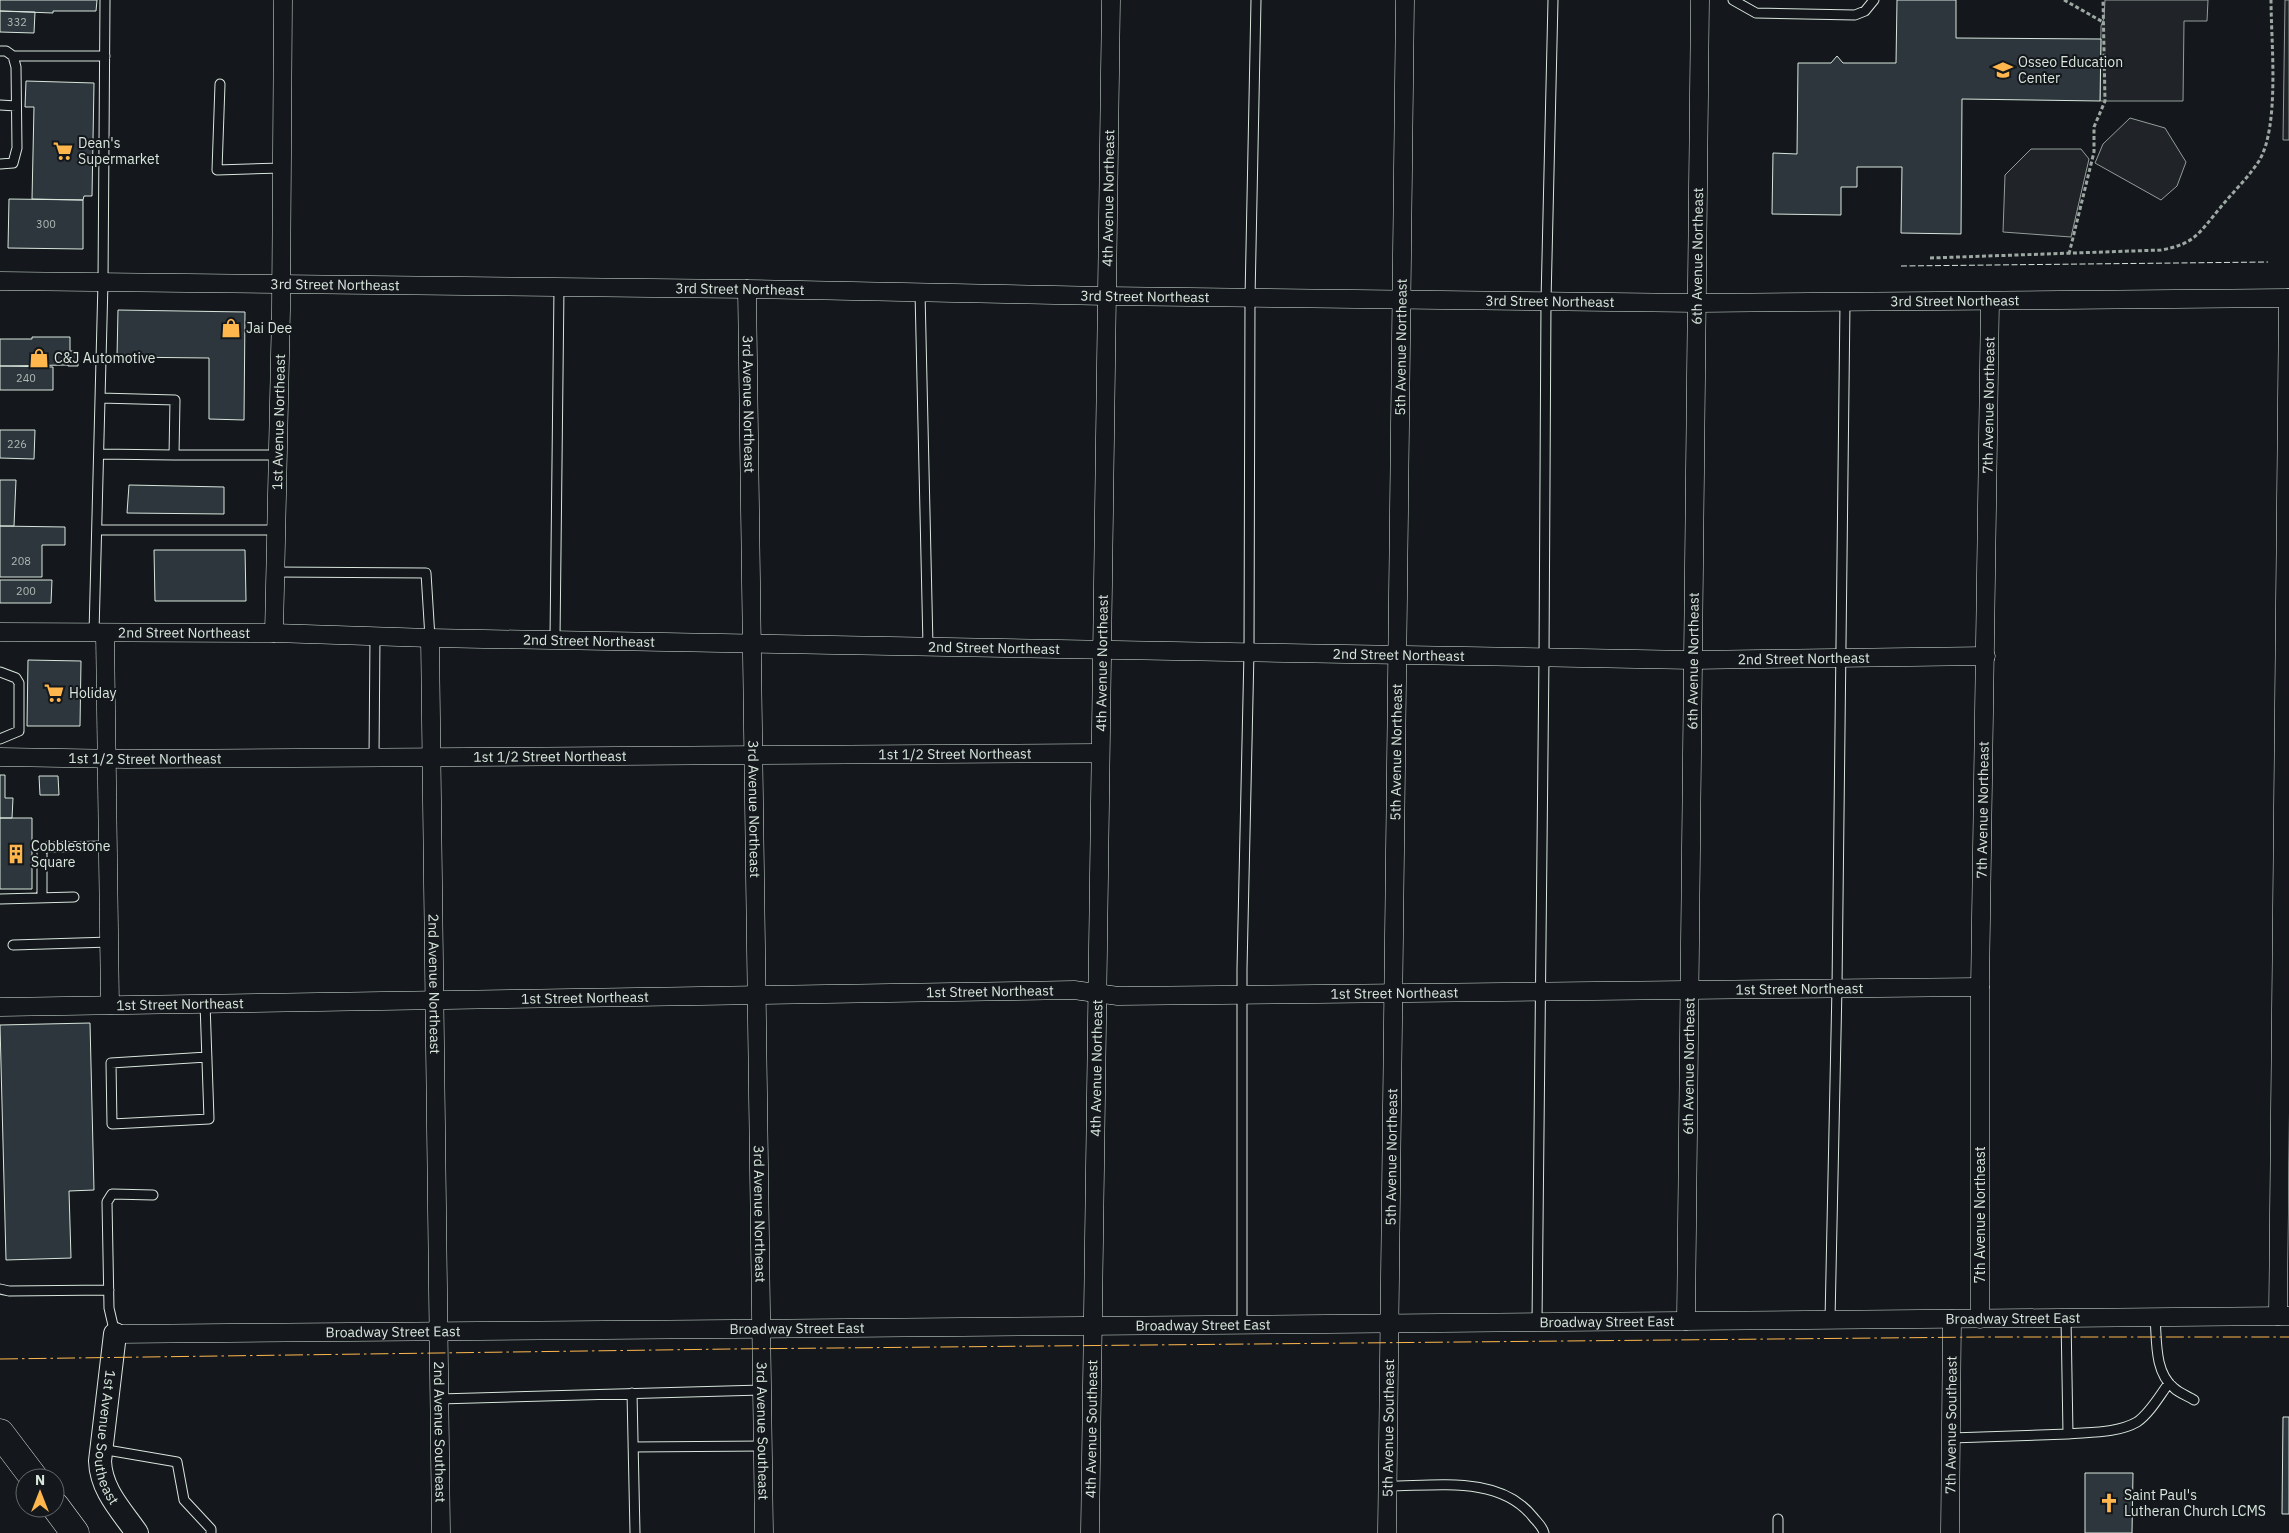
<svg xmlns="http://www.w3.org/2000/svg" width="2289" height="1533" font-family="'IBM Plex Sans',sans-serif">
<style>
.green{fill:#202428;stroke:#939e99}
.building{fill:#2c363c;stroke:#d8e6dc}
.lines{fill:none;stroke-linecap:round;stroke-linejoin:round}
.service-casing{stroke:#d8e6dc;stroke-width:11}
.minor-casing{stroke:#d8e6dc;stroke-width:19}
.tertiary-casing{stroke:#d8e6dc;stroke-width:24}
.trunk-casing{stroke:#d8e6dc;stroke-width:29}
.path{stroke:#9da8a2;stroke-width:3;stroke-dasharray:4 2.5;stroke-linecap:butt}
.service{stroke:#14181c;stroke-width:9}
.minor{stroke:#14181c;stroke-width:18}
.tertiary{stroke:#14181c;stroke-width:22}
.trunk{stroke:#14181c;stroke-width:28}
.fence{stroke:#d8e6dc;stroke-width:1;stroke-dasharray:6 2.5;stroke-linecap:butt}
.power{stroke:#ffb74d;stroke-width:1;stroke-dasharray:18 4 2.5 4;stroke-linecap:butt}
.labels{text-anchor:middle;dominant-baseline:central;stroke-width:4;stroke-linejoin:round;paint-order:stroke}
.number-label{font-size:11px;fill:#adbab4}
.poi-label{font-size:14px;fill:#d8e6dc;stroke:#14181c;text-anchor:start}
.street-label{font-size:14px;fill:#d8e6dc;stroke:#14181c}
</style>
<rect width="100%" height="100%" fill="#14181c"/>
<path class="green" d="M2105,0H2208L2207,21H2184L2183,101H2100L2101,26L2104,18Z
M2285,0H2289V140H2283Z
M2130,118L2165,128L2186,162L2177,186L2161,200L2095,163L2103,144Z
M2031,149H2081L2089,159L2071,237L2003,232L2005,175Z"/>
<path class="building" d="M0,0H97L96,11H53V13L0,11Z
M1897,0H1956V38L2101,39L2100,101L1962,99L1961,234L1901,233L1902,167H1857V187H1841V215L1772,214L1773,153L1797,154L1798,63H1831L1837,56L1843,63H1896Z
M0,11L35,12L34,33L0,32Z
M26,81L94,83L92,196H84L83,200L32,199L34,107H25Z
M9,199L83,200V249L8,248Z
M118,310L245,312L244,420L209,419V358L117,357Z
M32,337H70V351H78V366H68V365L0,366V339H32Z
M0,366L53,367V390H0Z
M0,430H35L34,459L0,458Z
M0,480H16L14,526H0Z
M129,485L224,487V514L127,513Z
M0,526L65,527V545H42V577H0Z
M154,550H245L246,601H155Z
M0,580H52L51,603H0Z
M28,660L81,661L80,726H27Z
M0,775H5V798H13L12,818H0Z
M39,776H58L59,795H40Z
M0,818H32V889H0Z
M90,1023L94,1190L69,1191L71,1258L6,1260L0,1025Z
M2283,1417H2289V1514H2282Z
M2085,1473H2133L2132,1533H2085Z"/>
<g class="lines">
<defs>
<path id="service" d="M1733,0L1756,13L1855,15L1865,11L1874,0
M0,51H6L13,56L16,67L17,148L13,163L0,164
M13,56H105
M220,84L217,170L282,168
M0,105L16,106
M920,292L928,646
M100,398L175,400L174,455H278
M99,454L174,455
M97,530H276
M275,572L426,573L430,638
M94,633L103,282L105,0
M555,639L559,287
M0,672L16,678L19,683V731L0,739
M374,757L375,636
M42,898V851L47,847L108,846
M0,899L74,897
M13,945L110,942
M205,1003L209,1119L112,1124L111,1063L207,1057
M0,1289L9,1291L109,1290
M2155,1317C2157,1340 2154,1372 2174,1388C2179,1393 2188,1396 2194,1400
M2066,1318L2068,1434C2090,1432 2118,1433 2137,1422C2150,1413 2160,1395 2169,1383
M1830,1320L1837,987L1845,302
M1537,1322L1544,657L1546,301L1553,0
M1242,1325V969L1249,652L1250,298L1256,0
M115,1334L109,1308L107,1202L112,1194L153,1195
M632,1393L635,1533
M439,1399L762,1390
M1951,1438L2068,1434
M633,1447L763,1446
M101,1449L177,1462L184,1500L211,1529V1533
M1388,1486C1436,1486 1500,1475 1533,1517C1537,1522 1543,1527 1544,1533
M1778,1533V1519"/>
<g id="minor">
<path id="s1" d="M0,281L747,289L1106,296L1697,303L2289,298"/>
<path id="s2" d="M747,289L764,1533"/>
<path id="s3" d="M0,632L274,633L430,638L1692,660L1986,656"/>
<path d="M105,633L110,1005"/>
<path id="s4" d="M274,633L281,310L283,0"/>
<path id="s5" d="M430,638L441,1533"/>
<path id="s6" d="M0,757L126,759L1100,753"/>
<path id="s7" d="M0,1007L1074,990L1118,996L1980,987"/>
<path d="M2278,1316L2288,298"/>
<path id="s8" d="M1980,1319V987L1990,301"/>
<path id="s9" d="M1686,1321L1700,0"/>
<path id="s10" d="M115,1334L2289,1316"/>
<path id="s11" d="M1090,1533L1111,0"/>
<path id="s12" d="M1387,1533L1405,0"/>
<path id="s13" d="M1950,1533L1952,1319"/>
</g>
<g id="tertiary">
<path id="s14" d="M115,1334L100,1461C101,1490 121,1510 137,1533"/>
</g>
<path id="trunk" d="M0,1433L34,1478
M55,1506L75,1533"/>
</defs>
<use href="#service" class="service-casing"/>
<use href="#minor" class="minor-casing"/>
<use href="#tertiary" class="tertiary-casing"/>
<use href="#trunk" class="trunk-casing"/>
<path class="path" d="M2064,0L2103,22
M2069,254L2094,152V127L2105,101L2103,0
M1930,258L2161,250C2195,244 2199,233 2220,208C2232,193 2248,178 2259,161C2280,126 2271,42 2271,0"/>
<use href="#service" class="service"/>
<use href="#minor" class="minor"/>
<use href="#tertiary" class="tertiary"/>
<use href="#trunk" class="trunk"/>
<path class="fence" d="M1901,266L2268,262"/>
<path class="power" d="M0,1359L731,1349L1983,1337H2289"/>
</g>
<defs>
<symbol id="school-bare" viewBox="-9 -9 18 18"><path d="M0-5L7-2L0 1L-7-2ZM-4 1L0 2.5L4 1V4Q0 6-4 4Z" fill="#ffb74d" stroke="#14181c" stroke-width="2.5" paint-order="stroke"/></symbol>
<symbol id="supermarket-bare" viewBox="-9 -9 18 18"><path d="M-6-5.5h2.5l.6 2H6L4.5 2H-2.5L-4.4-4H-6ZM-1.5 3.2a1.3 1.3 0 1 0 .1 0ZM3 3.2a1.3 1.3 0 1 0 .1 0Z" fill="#ffb74d" stroke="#14181c" stroke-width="2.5" paint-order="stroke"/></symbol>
<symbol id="shop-bare" viewBox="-9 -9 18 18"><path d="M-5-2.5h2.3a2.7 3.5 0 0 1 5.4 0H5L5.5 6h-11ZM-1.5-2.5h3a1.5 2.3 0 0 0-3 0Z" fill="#ffb74d" stroke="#14181c" stroke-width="2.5" paint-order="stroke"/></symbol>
<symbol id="building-bare" viewBox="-9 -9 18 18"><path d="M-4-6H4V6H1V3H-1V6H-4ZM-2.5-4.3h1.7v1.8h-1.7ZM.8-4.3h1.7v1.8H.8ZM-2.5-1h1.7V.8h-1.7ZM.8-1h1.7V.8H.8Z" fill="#ffb74d" stroke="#14181c" stroke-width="2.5" paint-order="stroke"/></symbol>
<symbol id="church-bare" viewBox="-9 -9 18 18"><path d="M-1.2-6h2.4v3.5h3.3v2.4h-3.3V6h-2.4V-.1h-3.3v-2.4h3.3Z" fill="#ffb74d" stroke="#14181c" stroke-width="2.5" paint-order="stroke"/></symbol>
</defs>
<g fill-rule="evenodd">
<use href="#school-bare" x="1989" y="56" width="28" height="28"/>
<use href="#supermarket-bare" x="49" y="137" width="28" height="28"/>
<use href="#shop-bare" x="217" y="314" width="28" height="28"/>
<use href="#shop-bare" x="25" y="344" width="28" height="28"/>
<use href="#supermarket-bare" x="40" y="679" width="28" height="28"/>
<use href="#building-bare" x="2" y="840" width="28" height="28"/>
<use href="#church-bare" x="2095" y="1489" width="28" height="28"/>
</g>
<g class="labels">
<g class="number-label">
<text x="17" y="22">332</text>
<text x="46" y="224">300</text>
<text x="26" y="378">240</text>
<text x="17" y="444">226</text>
<text x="21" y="561">208</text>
<text x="26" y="591">200</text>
</g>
<g class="poi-label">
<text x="2018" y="62">Osseo Education<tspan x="2018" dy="16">Center</tspan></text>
<text x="78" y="143">Dean's<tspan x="78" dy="16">Supermarket</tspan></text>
<text x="246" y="328">Jai Dee</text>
<text x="54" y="358">C&amp;J Automotive</text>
<text x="69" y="693">Holiday</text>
<text x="31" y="846">Cobblestone<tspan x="31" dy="16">Square</tspan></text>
<text x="2124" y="1495">Saint Paul's<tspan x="2124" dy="16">Lutheran Church LCMS</tspan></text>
</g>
<g class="street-label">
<text stroke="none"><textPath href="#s11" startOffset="1335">4th Avenue Northeast</textPath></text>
<text stroke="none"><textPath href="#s9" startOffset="1065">6th Avenue Northeast</textPath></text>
<text stroke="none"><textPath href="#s1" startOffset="335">3rd Street Northeast</textPath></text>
<text stroke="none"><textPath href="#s1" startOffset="740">3rd Street Northeast</textPath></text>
<text stroke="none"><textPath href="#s1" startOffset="1145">3rd Street Northeast</textPath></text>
<text stroke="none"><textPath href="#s1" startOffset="1550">3rd Street Northeast</textPath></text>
<text stroke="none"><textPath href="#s1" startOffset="1955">3rd Street Northeast</textPath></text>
<text stroke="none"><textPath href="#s12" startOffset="1186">5th Avenue Northeast</textPath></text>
<text stroke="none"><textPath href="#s2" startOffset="115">3rd Avenue Northeast</textPath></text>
<text stroke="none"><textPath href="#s8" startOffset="914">7th Avenue Northeast</textPath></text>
<text stroke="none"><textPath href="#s4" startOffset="211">1st Avenue Northeast</textPath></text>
<text stroke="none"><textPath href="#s3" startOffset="184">2nd Street Northeast</textPath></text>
<text stroke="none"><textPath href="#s3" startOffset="589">2nd Street Northeast</textPath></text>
<text stroke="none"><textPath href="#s3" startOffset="994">2nd Street Northeast</textPath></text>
<text stroke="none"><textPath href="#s3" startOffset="1399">2nd Street Northeast</textPath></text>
<text stroke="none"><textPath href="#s3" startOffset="1804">2nd Street Northeast</textPath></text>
<text stroke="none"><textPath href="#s9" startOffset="660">6th Avenue Northeast</textPath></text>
<text stroke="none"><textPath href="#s11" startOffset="870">4th Avenue Northeast</textPath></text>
<text stroke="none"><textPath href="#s12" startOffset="781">5th Avenue Northeast</textPath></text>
<text stroke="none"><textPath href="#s6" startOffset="955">1st 1/2 Street Northeast</textPath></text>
<text stroke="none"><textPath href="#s6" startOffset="550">1st 1/2 Street Northeast</textPath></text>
<text stroke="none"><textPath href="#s6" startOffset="145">1st 1/2 Street Northeast</textPath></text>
<text stroke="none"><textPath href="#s2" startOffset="520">3rd Avenue Northeast</textPath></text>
<text stroke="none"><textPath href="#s8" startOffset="509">7th Avenue Northeast</textPath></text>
<text stroke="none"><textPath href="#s5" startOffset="346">2nd Avenue Northeast</textPath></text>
<text stroke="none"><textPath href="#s7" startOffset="1800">1st Street Northeast</textPath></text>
<text stroke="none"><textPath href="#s7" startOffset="990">1st Street Northeast</textPath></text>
<text stroke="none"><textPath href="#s7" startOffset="1395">1st Street Northeast</textPath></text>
<text stroke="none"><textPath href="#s7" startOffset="585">1st Street Northeast</textPath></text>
<text stroke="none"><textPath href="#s7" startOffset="180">1st Street Northeast</textPath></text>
<text stroke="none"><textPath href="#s9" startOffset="255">6th Avenue Northeast</textPath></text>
<text stroke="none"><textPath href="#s11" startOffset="465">4th Avenue Northeast</textPath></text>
<text stroke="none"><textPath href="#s12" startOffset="376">5th Avenue Northeast</textPath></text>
<text stroke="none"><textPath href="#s2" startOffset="925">3rd Avenue Northeast</textPath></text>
<text transform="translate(1980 1215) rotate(-90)">7th Avenue Northeast</text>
<text stroke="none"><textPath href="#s10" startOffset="1898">Broadway Street East</textPath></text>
<text stroke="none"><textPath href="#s10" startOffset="1492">Broadway Street East</textPath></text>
<text stroke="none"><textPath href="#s10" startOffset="1088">Broadway Street East</textPath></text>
<text stroke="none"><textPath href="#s10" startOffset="682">Broadway Street East</textPath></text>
<text stroke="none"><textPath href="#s10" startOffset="278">Broadway Street East</textPath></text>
<text stroke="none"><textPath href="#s13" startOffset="108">7th Avenue Southeast</textPath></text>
<text stroke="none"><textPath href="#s12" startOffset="105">5th Avenue Southeast</textPath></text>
<text stroke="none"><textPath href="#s11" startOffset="104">4th Avenue Southeast</textPath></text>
<text stroke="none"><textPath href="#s2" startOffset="1142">3rd Avenue Southeast</textPath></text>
<text stroke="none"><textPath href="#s5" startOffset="794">2nd Avenue Southeast</textPath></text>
<text stroke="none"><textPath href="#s14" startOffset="105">1st Avenue Southeast</textPath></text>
</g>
</g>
<g transform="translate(40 1493)"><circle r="24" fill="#14181c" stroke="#626a69"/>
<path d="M0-4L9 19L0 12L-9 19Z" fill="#ffb74d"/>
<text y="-8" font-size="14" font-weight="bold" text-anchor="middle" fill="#d8e6dc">N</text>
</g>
</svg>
